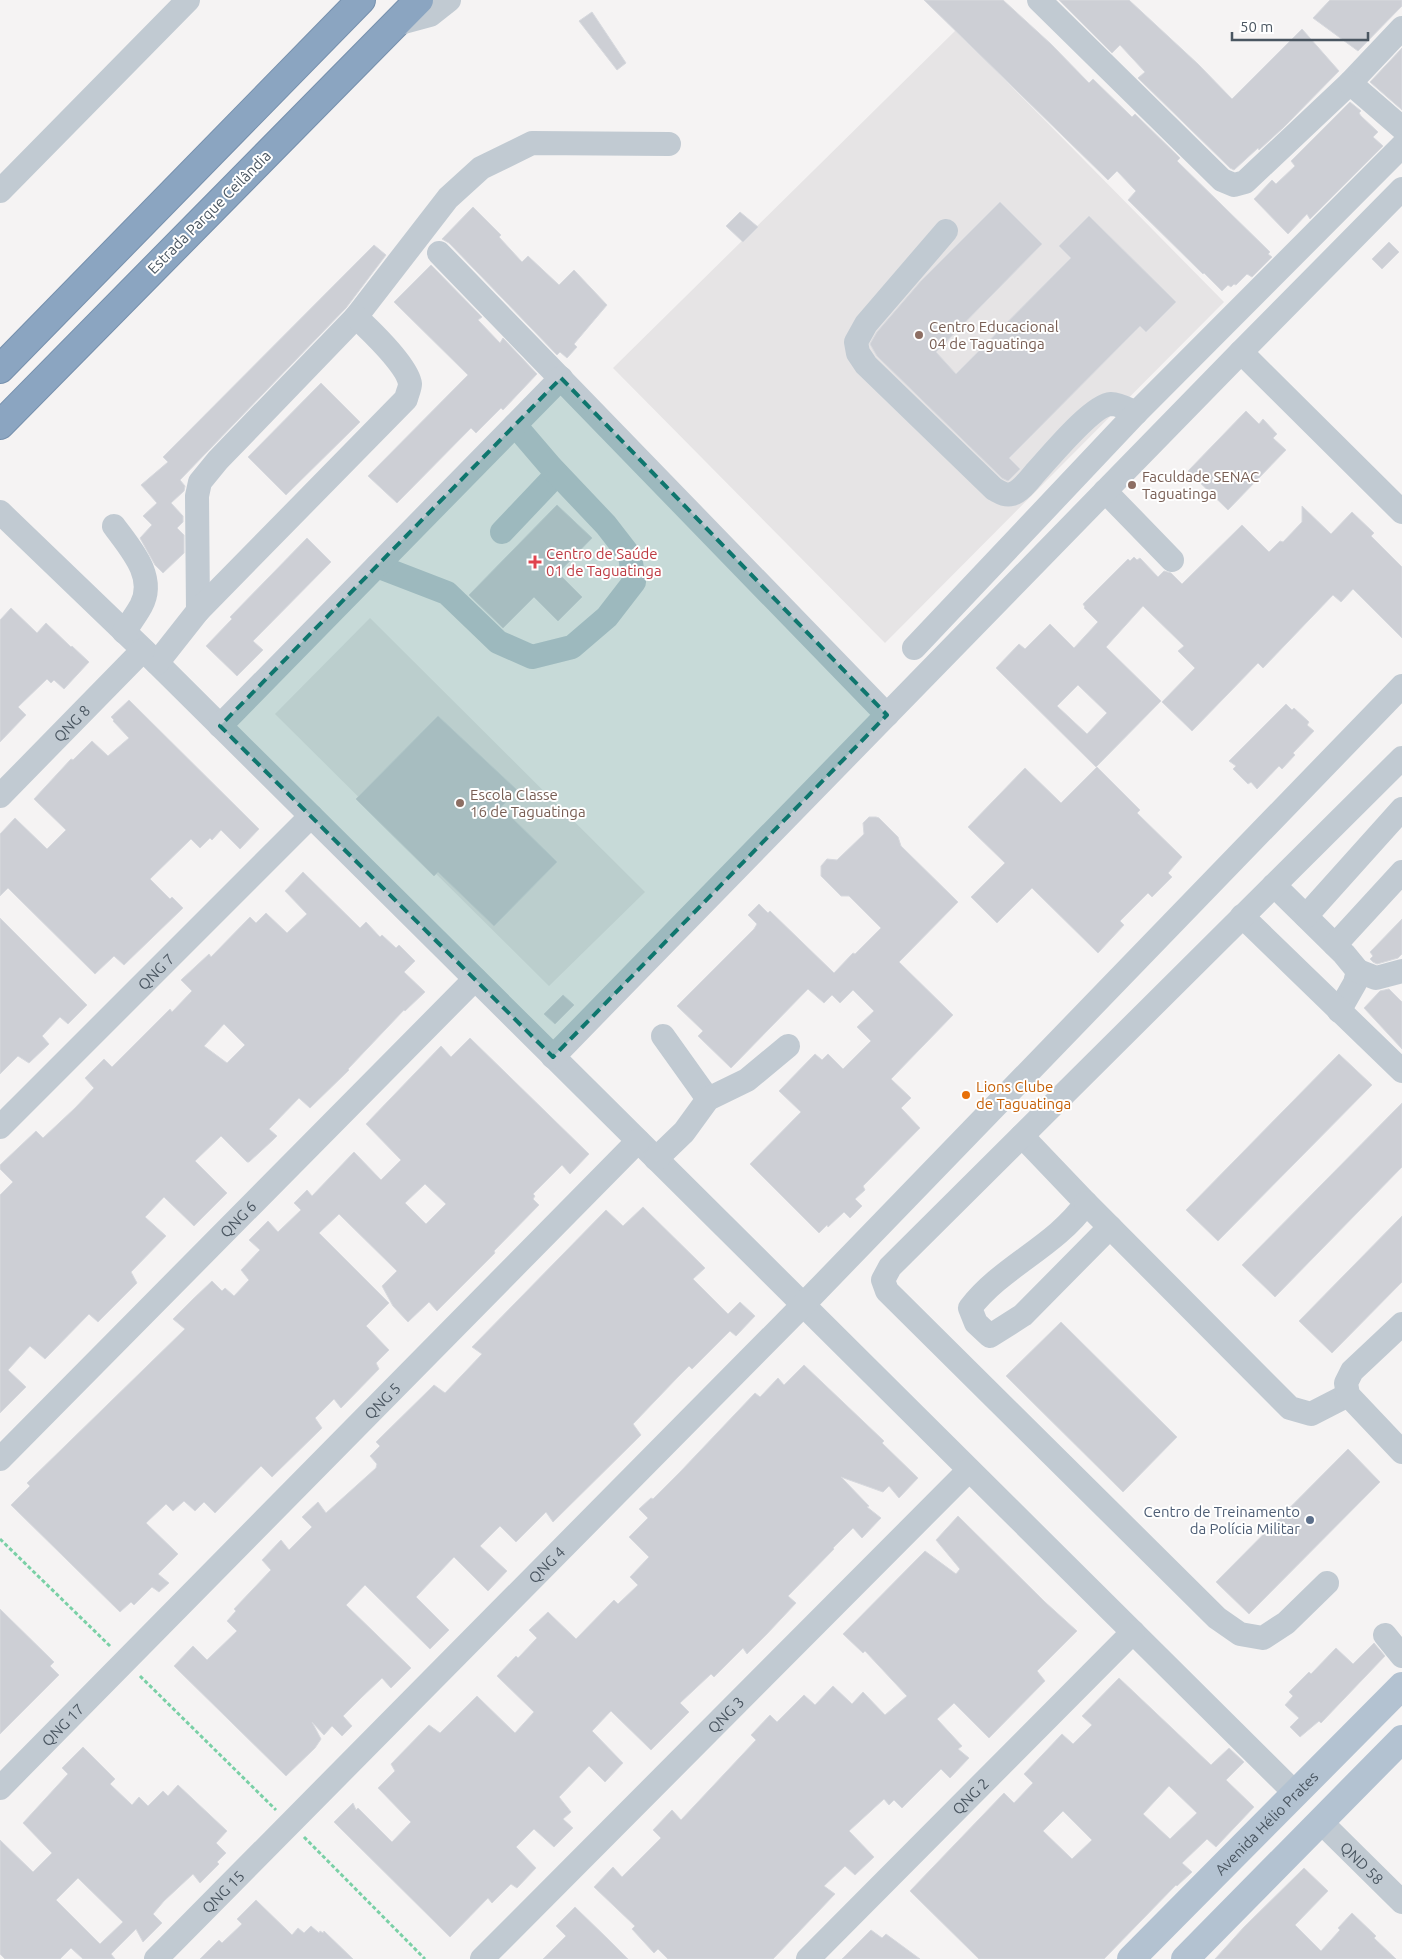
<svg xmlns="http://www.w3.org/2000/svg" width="1402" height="1959" font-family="Ubuntu,sans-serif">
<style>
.education{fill:#e6e4e5}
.building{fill:#cdcfd5;stroke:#d7d9de;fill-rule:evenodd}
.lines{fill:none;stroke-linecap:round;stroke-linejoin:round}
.highway-casing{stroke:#7690ad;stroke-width:30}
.path{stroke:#7ad0a6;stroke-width:3;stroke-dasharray:4 2.5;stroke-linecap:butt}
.minor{stroke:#c1cad2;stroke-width:24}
.major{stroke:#b3c2d1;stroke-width:28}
.highway{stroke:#8ba5c1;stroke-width:28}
.marked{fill:#0f766e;fill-opacity:0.2;stroke:#0f766e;stroke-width:4;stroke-dasharray:10 6;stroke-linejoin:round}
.education-dot{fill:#8d6e63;stroke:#fff;stroke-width:2}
.health-dot{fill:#e0444e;stroke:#fff;stroke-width:2}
.food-dot{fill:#e8710a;stroke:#fff;stroke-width:2}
.service-dot{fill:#5c6f8a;stroke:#fff;stroke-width:2}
.labels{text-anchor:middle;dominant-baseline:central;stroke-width:4;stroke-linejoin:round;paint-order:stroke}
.street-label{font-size:15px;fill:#4a5661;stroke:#fff}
.education-label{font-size:15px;fill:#785e54;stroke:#fff;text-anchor:start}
.health-label{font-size:15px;fill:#be3a42;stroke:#fff;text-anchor:start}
.food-label{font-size:15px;fill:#c56008;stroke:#fff;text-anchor:start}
.service-label{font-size:15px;fill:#4e5e75;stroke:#fff;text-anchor:end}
</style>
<rect width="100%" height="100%" fill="#f5f3f3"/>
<path class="education" d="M956,30L1224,302L885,643L613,368Z
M370,618L645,892L549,986L275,714Z"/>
<path class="building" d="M924,0H1003L1051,44L1089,83L1093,79L1132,117L1135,114L1180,158L1177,161L1270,252L1268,254L1272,257L1252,277L1247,274L1236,285L1234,284L1231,287L1228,285L1222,291L1204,273L1203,274L1128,200L1136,191L1117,171L1108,180Z
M1059,0H1129L1198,64L1232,99L1302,29L1339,71L1284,127L1259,150L1258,148L1234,170L1230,168L1138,78L1145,72L1120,45L1112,53Z
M1330,0H1402V6L1358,51L1313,18Z
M592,12L626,63L617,70L579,21Z
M1402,48V110L1370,82Z
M1350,102L1361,111L1359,113L1361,116L1378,132L1373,137L1383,146L1310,219L1307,214L1288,234L1254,199L1272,180L1276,184L1295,166L1291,161Z
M1000,202L1042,244L936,352L956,374L1071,258L1059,246L1089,216L1176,302L1146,332L1140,326L1009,458L1020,469L1008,481L1002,478L877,356L870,344L877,332L921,281Z
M473,207L501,235L499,237L522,262L528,256L559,285L574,270L607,305L574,344L577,347L567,358L560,352L557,355L449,243L442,239Z
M740,212L758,227L743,242L726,226Z
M1389,242L1399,252L1382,269L1372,259Z
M374,245L386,255L346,308L180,480L185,486L184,491L171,503L183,516V522L177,528L184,535V553L163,573L155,565L140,538L152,525L143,516L157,503L141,485L168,462L163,457Z
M431,265L482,317L478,320L500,343L503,338L537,374L503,410L501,408L476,433L471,428L397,503L368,476L468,375L394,302Z
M321,383L360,422L286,495L248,457Z
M1246,411L1259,424L1263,419L1277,434L1273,438L1286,450L1228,510L1188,471Z
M557,505L592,538L558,573L582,597L558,621L534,597L503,628L469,595Z
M1302,506L1331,534L1352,512L1374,533L1371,536L1402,567V638L1353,589L1341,602L1333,595L1263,668L1258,663L1192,731L1162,702L1195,668L1178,651L1184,646L1143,606L1106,647L1161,701L1096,767L996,668L1019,644L1025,649L1050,624L1074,648L1098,622L1084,608L1085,607L1083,604L1128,559L1130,561L1134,557L1137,560L1140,558L1158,577L1164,571L1171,573L1182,584L1242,525L1269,552L1280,541L1283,542L1302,522ZM1078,685L1107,713L1087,734L1057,706Z
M307,538L331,562L253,641L263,650L237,676L206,646L232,619L230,617Z
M11,608L37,633L46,623L71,647L72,646L89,662L64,689L54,680L51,683L47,679L18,707L26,715L0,742V620Z
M129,700L259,829L240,849L221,830L212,840L210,838L200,848L191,839L150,879L170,899L172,897L183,908L124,965L114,956L95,974L8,888L0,896V834L15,818L47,849L66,830L34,799L71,759L73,760L92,741L108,756L129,738L113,721L114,720L111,717Z
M1286,704L1292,710L1294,708L1309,722L1307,725L1314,731L1293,753L1295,755L1282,769L1279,766L1257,789L1251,782L1248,784L1233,769L1236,766L1229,761Z
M438,716L517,790L501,807L557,862L494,926L438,872L434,876L356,799Z
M1097,767L1140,810L1137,813L1182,857L1168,873L1172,877L1152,897L1148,893L1120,921L1124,925L1098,953L1032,888L997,923L971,897L1005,863L968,827L1025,768L1061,803Z
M869,817H876L879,818L898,837L901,846L958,902L899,962L953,1015L891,1079L911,1098L901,1108L920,1128L863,1186L865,1190L855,1199L862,1206L850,1218L844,1212L828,1227L827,1225L819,1233L750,1164L801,1112L779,1091L815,1054L822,1060L828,1054L843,1069L871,1041L857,1027L874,1011L853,990L840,1003L832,995L824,1003L808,989L731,1068L698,1036L703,1031L677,1006L754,929L757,924L748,915L759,904L768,913L770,911L834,973L853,953L855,954L881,928L849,896H841L821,876V866L827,859L837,860L864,834L863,823Z
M303,872L360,928L366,922L380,937L382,935L396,948L399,945L415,961L404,972L425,992L405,1011L404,1010L348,1069L349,1070L310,1108L299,1098L269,1129L277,1136L273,1140L249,1162H247L221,1136L195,1161L227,1193L194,1226L164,1197L145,1217L166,1236L131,1272L137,1283L98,1322L89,1314L45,1359L30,1346L8,1370L26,1387L0,1413V1195L13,1182L0,1169V1165L36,1131L43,1138L75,1108L94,1088L85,1078L104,1059L112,1067L170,1009L172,1012L192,991L181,980L209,954L211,957L250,917L256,923L266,913L287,933L307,914L285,891ZM224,1024L245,1045L227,1063L204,1046Z
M0,918L87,1005L68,1024L60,1017L42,1036L49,1044L29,1063L18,1056L0,1074Z
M1402,919V954L1398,958L1377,964L1373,962L1370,959L1373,956L1370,952Z
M1389,989L1402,1002V1049L1364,1008L1380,991Z
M563,995L574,1005L555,1024L544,1014Z
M470,1038L589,1154L570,1174L562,1165L533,1194L535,1196L533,1199L539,1205L494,1251L495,1253L437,1311L429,1302L408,1322L393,1306L382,1286L397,1271L339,1214L319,1233L389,1303L366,1326L389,1350L376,1363L379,1369L341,1408L334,1399L315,1418L322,1428L272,1477L261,1466L215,1513L204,1502L195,1511L184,1501L173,1511L166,1504L146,1523L178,1554L158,1574L169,1583L159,1592L152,1587L134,1605L131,1602L120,1612L11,1505L30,1486L27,1483L185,1329L173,1319L192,1300L212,1281L222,1291L225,1288L234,1296L249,1280L241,1270L260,1250L249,1240L268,1221L278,1232L301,1210L294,1203L307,1190L312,1196L354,1152L381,1180L401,1160L366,1124L441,1046L451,1057ZM425,1184L446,1204L426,1224L405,1203Z
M1339,1054L1372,1085L1218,1241L1186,1210Z
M1402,1103V1167L1275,1297L1242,1265Z
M643,1207L705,1268L693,1279L728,1314L740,1302L755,1316L736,1336L730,1331L692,1369L689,1366L677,1378L633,1424L641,1435L553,1522L546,1512L516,1542L500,1526L480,1546L507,1571L488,1591L454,1557L416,1597L449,1630L430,1649L365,1585L346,1605L411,1668L391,1688L382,1678L362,1697L343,1716L352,1726L342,1736L332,1726L324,1735L312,1722L321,1739L315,1748L286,1776L174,1666L193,1646L207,1660L237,1631L227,1621L236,1611L234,1609L271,1570L262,1560L281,1540L289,1550L312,1527L302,1517L318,1502L326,1513L376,1468L377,1464L370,1456L380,1446L376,1442L434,1385L445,1393L482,1354L472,1347L606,1210L623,1226Z
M1402,1216V1282L1332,1353L1299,1321Z
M1061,1322L1177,1437L1123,1492L1006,1376Z
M804,1365L884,1441L882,1443L918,1478L899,1498L889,1486L883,1492L841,1477L869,1506L867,1507L881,1518L862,1538L853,1528L833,1548L834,1549L788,1596L796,1603L766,1635L747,1654L743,1648L714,1677L711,1674L680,1703L689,1712L651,1750L611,1711L592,1731L623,1763L605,1782L589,1766L559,1797L571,1812L563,1819L573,1828L554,1847L534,1829L516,1847L536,1868L517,1888L511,1884L492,1903L488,1898L450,1937L334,1822L353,1803L356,1810L358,1808L392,1842L411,1822L378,1788L395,1771L391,1764L429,1725L440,1733L477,1696L515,1733L534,1712L497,1676L516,1656L518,1658L537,1638L529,1630L548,1612L576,1639L614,1600L618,1604L638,1585L630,1577L649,1557L629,1537L648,1518L639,1509L651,1498L653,1499L680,1472L755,1393L760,1397L778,1378L784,1385Z
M1348,1449L1380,1482L1249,1614L1216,1582Z
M958,1516L1045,1602L1077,1631L1037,1671L1045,1681L989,1738L954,1703L937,1719L962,1746L958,1749L969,1758L950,1778L941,1769L902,1808L894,1800L889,1805L884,1799L849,1831L874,1857L855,1875L845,1866L824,1886L835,1894L773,1959H668L658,1949L654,1953L632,1929L635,1926L594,1887L613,1867L622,1877L661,1838L653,1830L672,1810L681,1820L756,1740L751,1735L770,1715L777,1722L804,1695L815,1705L833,1686L852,1704L863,1692L885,1715L907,1696L865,1651L863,1653L843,1634L925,1551L956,1574L960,1569L936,1540Z
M0,1609L54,1662L50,1666L59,1675L0,1734Z
M1374,1643L1385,1656L1321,1723L1319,1721L1300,1737L1290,1727L1299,1718L1285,1705L1293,1696L1289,1692L1309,1672L1311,1674L1336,1648L1353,1664Z
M1119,1678L1211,1765L1229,1748L1244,1762L1226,1780L1254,1807L1216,1847L1207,1839L1182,1863L1192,1872L1177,1886L1176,1885L1104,1959H979L910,1891L1004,1793L1014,1803L1033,1783L1024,1774L1062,1734L1073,1744L1092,1725L1082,1716ZM1169,1786L1197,1813L1170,1839L1143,1814ZM1063,1811L1092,1840L1072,1859L1043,1831Z
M83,1747L115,1779L110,1784L132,1805L139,1797L148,1806L163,1791L168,1796L178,1785L227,1831L216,1843L226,1853L217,1862L219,1864L200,1883L193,1874L164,1901L153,1914L162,1923L143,1942L136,1929L111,1954L115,1959H83L71,1948L60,1959H5L0,1954V1840L33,1872L52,1853L23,1823L68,1774L62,1768ZM78,1878L123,1922L100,1944L56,1900Z
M1304,1868L1328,1891L1295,1925L1321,1951L1340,1930L1338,1928L1352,1913L1376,1936L1374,1938L1396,1959H1215L1244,1927Z
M256,1900L292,1935L298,1928L304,1933L311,1926L319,1933L320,1931L323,1933L324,1931L353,1959H200L219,1940L222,1943L242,1924L237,1919Z
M575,1907L609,1940L628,1959H543L566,1936L556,1926Z
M871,1930L882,1938L886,1934L920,1959H842Z"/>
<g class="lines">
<defs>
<path id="highway" d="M0,369L361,0
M0,425L419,0"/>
</defs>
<use href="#highway" class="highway-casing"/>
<path class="path" d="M0,1539L111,1647
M140,1676L276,1810
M304,1837L425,1959"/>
<g class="minor">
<path d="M1039,0L1222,180L1234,185L1245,182L1350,83L1402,28"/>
<path d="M393,25L430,15L449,0"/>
<path d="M1350,83L1402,128"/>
<path d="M0,191L188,0"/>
<path d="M946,231L866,324L856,342L858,353L866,365L994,489C1000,492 1005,496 1012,494C1021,491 1029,480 1035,473C1049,458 1092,405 1111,404C1120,404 1129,410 1136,413"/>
<path d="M439,253L887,715"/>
<path d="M1241,352L1402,512"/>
<path d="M1105,491L1172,560"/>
<path d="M0,512L157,663L1296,1794"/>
<path d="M114,526C130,548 157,577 141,606C136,615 130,623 124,632"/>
<path d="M502,532L557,474"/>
<path d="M377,566L447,593L498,642L532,657L572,647L607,617L634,582L630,556L606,525L551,467L515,425"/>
<path d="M198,611L197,496L200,482L218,460L356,317L448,198L481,168L532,143L669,144"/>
<path d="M914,648L1136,413L1402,146"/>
<path d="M157,663L198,611L406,399C407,394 410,388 410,384C408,366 370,330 356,317"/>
<path d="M220,726L561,378"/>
<path id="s1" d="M0,796L143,650"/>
<path d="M1274,885L1344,954L1358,971L1355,983L1339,1011"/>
<path d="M1242,916L1402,1071"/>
<path d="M1306,916L1402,809"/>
<path d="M1335,945L1402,872"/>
<path d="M1358,971L1376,978L1402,971"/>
<path d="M663,1036L708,1099"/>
<path d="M553,1057L1241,352L1402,189"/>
<path id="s2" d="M0,1127L311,816"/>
<path d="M1022,1136L1086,1203C1055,1247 1002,1266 970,1308L976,1323L990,1336L1023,1315L1110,1227"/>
<path d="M656,1159L684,1132L708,1099L747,1080L788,1046"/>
<path d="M1086,1203L1290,1408L1311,1414L1348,1395"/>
<path d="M1402,1324L1352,1371L1346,1383L1348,1395L1402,1452"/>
<path id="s3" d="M0,1459L475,979"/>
<path d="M1327,1583L1286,1623L1263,1638L1240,1634L1217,1618L887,1291L883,1280L890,1267L1402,758"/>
<path d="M1385,1635L1402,1656"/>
<path id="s4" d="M0,1788L638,1141"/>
<path id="s5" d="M1321,1822L1402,1902"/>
<path id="s6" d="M156,1959L803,1305L1402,686"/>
<path id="s7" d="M482,1959L969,1470"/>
<path id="s8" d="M808,1959L1133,1632"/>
</g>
<g class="major">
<path id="s9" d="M1131,1959L1402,1686"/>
<path d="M1185,1959L1402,1739"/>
</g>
<use href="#highway" class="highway"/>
</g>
<path class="marked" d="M561,378L887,715L553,1057L220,726Z"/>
<g class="education-dot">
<circle cx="919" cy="335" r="5"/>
<circle cx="1132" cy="485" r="5"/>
<circle cx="460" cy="803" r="5"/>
</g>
<path class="health-dot" d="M532.5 554.5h5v5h5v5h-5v5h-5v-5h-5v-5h5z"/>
<circle class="food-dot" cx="966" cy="1095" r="5"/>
<circle class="service-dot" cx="1310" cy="1520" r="5"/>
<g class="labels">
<g class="street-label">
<text transform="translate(209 212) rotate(-45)">Estrada Parque Ceilândia</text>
<text stroke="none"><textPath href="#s1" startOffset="102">QNG 8</textPath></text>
<text stroke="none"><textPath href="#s2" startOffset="220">QNG 7</textPath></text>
<text stroke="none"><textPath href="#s3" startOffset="338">QNG 6</textPath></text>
<text stroke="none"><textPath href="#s4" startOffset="544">QNG 5</textPath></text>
<text stroke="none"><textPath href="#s6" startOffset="555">QNG 4</textPath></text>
<text stroke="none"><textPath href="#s7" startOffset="345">QNG 3</textPath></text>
<text stroke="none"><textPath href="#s4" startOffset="89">QNG 17</textPath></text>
<text stroke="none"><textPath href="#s8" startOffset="230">QNG 2</textPath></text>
<text stroke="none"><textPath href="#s9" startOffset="192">Avenida Hélio Prates</textPath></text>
<text stroke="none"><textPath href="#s5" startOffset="58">QND 58</textPath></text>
<text stroke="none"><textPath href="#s6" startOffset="95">QNG 15</textPath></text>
</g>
<g class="education-label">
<text x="929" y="326">Centro Educacional<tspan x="929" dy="17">04 de Taguatinga</tspan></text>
<text x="1142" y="476">Faculdade SENAC<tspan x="1142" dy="17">Taguatinga</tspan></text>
<text x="470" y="794">Escola Classe<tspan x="470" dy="17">16 de Taguatinga</tspan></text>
</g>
<g class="health-label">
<text x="546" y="553">Centro de Saúde<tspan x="546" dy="17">01 de Taguatinga</tspan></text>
</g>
<g class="food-label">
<text x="976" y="1086">Lions Clube<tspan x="976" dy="17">de Taguatinga</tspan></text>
</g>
<g class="service-label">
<text x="1300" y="1511">Centro de Treinamento<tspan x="1300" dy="17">da Polícia Militar</tspan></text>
</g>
</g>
<path d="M1232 32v8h136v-8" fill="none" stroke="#4a5661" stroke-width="2.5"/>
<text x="1240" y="32" font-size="15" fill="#4a5661" stroke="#ffffff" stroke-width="4" paint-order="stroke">50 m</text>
</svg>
